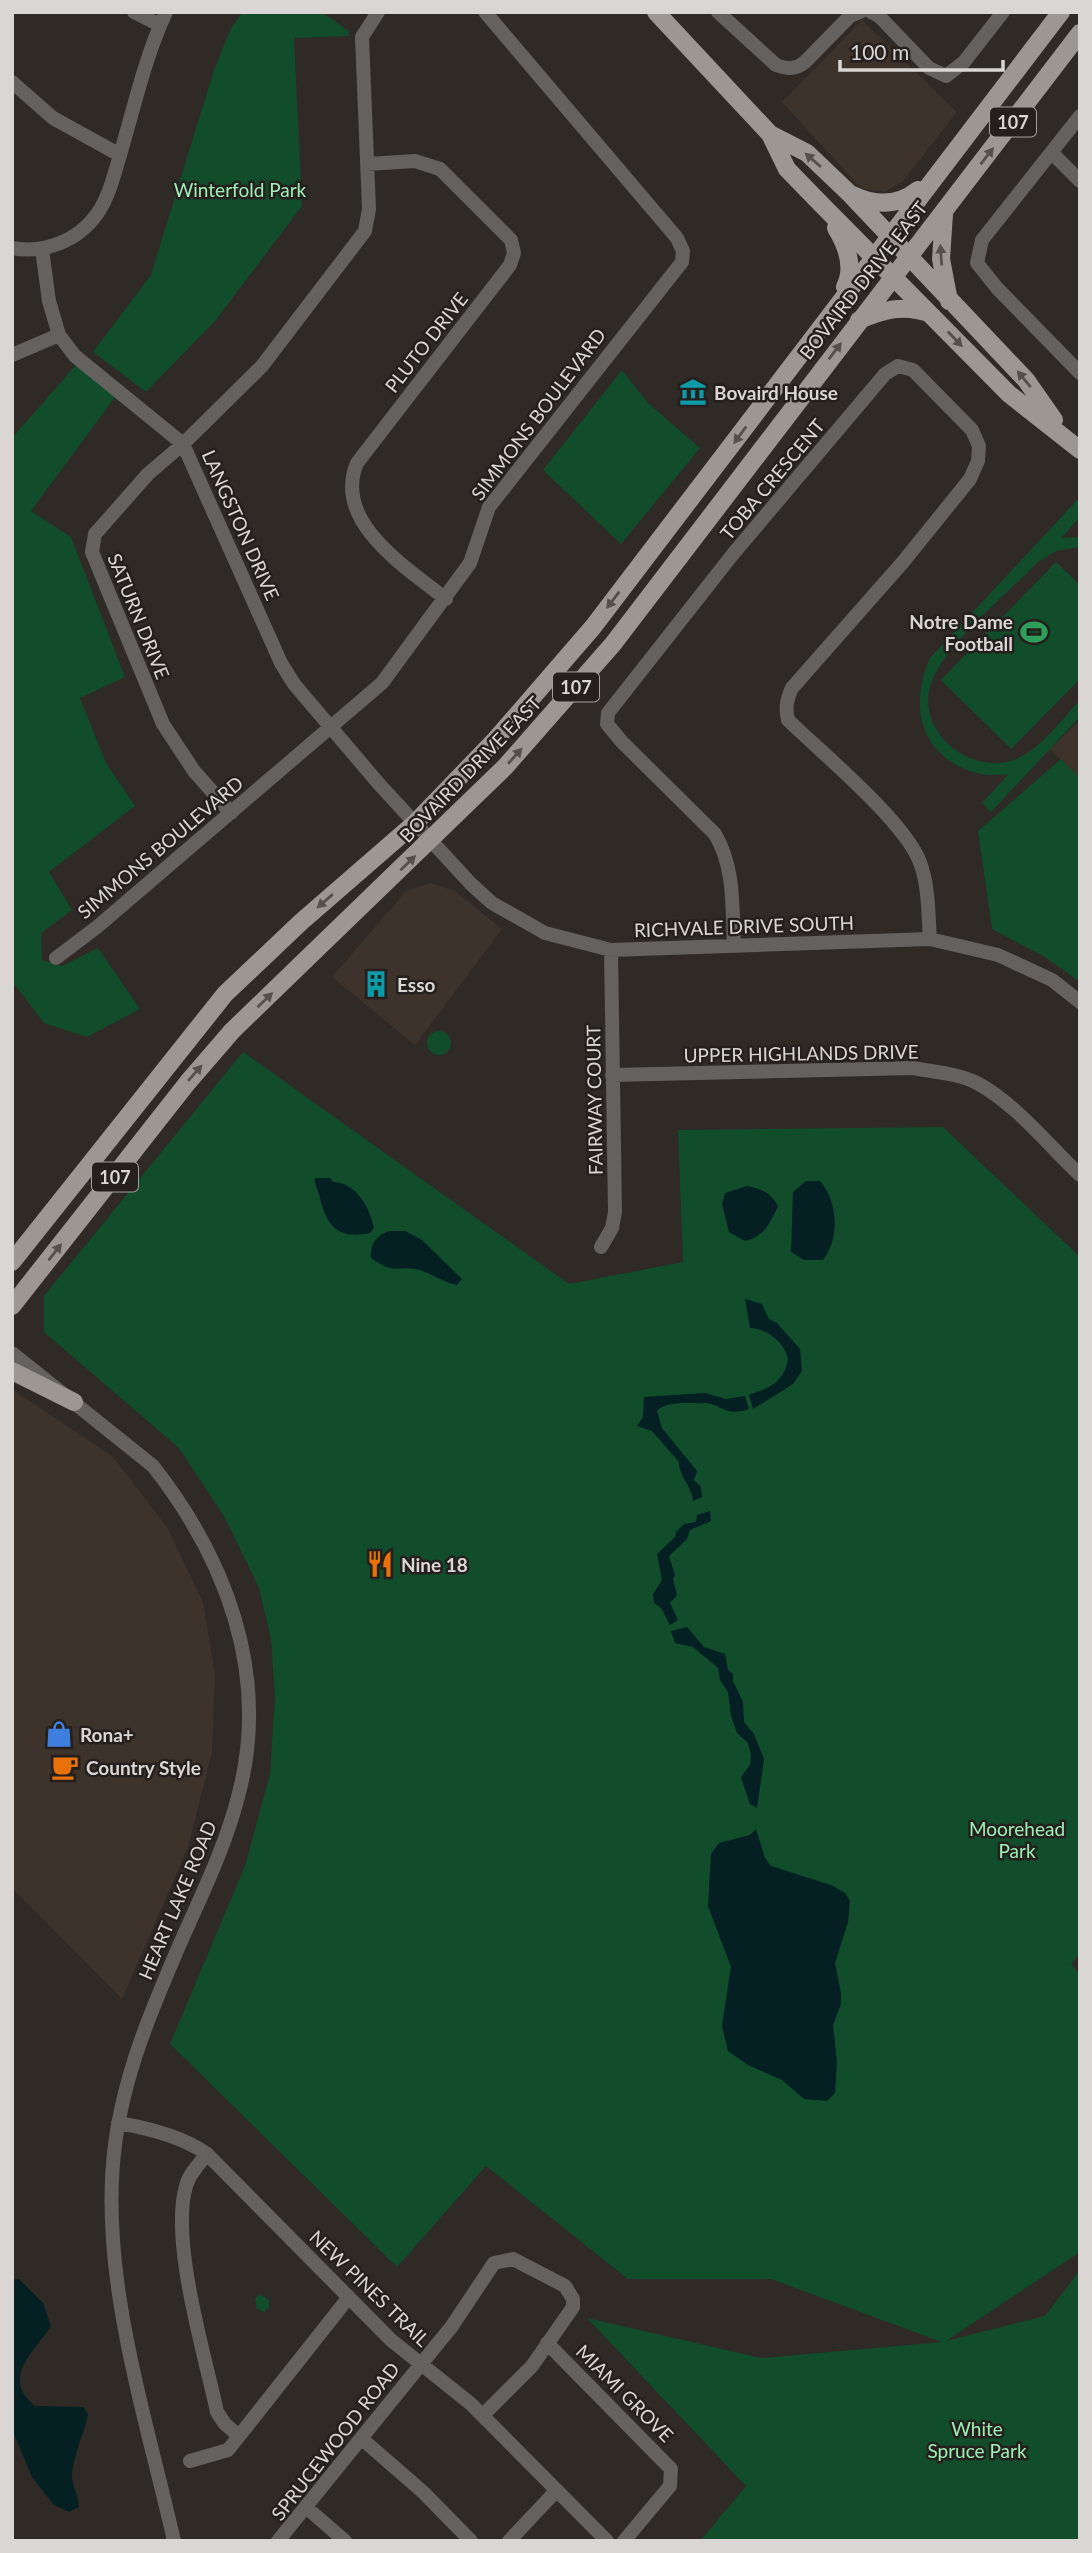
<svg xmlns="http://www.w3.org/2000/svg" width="1092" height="2553" font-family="Lato,sans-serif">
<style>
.built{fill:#3d332b}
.green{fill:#114c2b}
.water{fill:#042023}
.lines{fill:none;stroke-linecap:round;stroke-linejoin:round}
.minor{stroke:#64615f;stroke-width:14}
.major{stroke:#9c9793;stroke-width:18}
.oneway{fill:#55504c}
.labels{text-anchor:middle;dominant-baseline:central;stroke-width:5;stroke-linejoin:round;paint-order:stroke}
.shield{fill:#25201d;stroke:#a49f9d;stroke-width:2}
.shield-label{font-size:18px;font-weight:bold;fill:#dad6d4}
.park-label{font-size:19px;fill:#9bf0b7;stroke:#25201d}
.street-label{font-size:19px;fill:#dad6d4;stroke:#25201d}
.poi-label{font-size:19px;font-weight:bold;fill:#dad6d4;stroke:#25201d;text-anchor:start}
</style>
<rect width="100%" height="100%" fill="#2f2a26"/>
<path class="built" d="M862,20L957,112L903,181L885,192L865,189L857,184L782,102Z
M1080,720V778L1050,749Z
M431,883L455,891L502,929L415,1045L332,977L406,891Z
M12,1389L113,1457L167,1527L203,1602L215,1674L212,1752L188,1847L122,1999L12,1888Z"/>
<path class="green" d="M243,12H321L349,31L348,36L294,38L302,206L215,321L146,392L93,352L151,275L214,70L231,28Z
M76,365L115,397L31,511L71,537L125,677L80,698L106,763L135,806L49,872L72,910L41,933L42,960L62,966L98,948L140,1009L87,1037L44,1023L12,981V438Z
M622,370L647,402L700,448L621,544L543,470Z
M1079,498L1080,517L1061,538L1080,537V547L1056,551L1038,562C1008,593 946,643 932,681C914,727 963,771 1007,762C1037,755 1060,721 1080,700V717L991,812L982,803L1008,775C999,774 989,776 981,774C921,760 908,708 930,658Z
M1056,562L1080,585V679L1011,749L941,680Z
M1061,759L1080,778V982L1045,957L992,929L978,831Z
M427 1043a12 12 0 1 1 24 0a12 12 0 1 1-24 0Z
M243,1052L569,1284L683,1262L678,1130L943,1127L1080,1257V1954L1071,1964L1080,1974V2252L946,2341L1045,2316L1080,2270V2541H700L746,2486L587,2318L761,2358L942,2342L771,2279H628L486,2166L397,2267L170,2044L245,1866L270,1774L275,1697L271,1639L259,1588L225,1518L179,1448L44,1332V1296Z
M259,2294L269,2300V2307L264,2312L257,2309L255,2299Z"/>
<path class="water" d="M315,1178H330L333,1182C356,1182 370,1208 374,1228L370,1233C335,1240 326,1224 319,1194C317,1187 314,1185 315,1178Z
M806,1181H820C838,1201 840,1239 823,1260H804L791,1252L793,1192Z
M747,1186C762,1189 770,1192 778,1206C770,1223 764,1237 745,1241L729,1232L722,1204L725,1193Z
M390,1231H405L422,1240L462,1279L457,1285C443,1282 432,1274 420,1270C398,1264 396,1276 371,1258C370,1244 376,1235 390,1231Z
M745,1299L762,1304L769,1319L777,1323L800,1349L802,1371L793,1384L753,1409L749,1395C769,1388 784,1383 788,1359C784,1342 768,1329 750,1328Z
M705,1393L726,1399L745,1396L749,1409C725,1418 719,1402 705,1403C692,1404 667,1400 657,1411L662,1428L697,1471L694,1480L701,1487L702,1497L693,1501C692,1486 679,1477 679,1462L652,1431L637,1426L643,1417L644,1397Z
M710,1511L711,1521L690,1530L687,1539L669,1556L675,1575L673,1579L677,1595L670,1603L678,1620L670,1625L661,1608L654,1603L653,1594L662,1580L657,1554L675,1537L676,1532L684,1524L696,1522L697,1515Z
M687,1627L704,1647L725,1654L728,1670L733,1674V1681L743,1702L744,1722L754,1734L764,1759L757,1808L750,1804L741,1777L750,1765L751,1755L748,1743L737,1733L731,1716L728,1692L720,1680L718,1668L693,1647L675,1643L671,1631Z
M756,1829L765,1858L771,1866L831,1885L845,1893L850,1901L848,1922L835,1963L841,1993V2004L833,2025L837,2062L835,2093L827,2101L804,2099L782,2080L748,2065L728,2051L722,2026L731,1967L708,1906L711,1854L719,1843L750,1835Z
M19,2279L43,2303L51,2326C34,2353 0,2377 35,2406L84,2407L88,2415C84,2434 73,2455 72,2475C72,2487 79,2495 79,2507L69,2512L54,2505L32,2477L12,2429V2280Z"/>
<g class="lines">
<path class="minor" d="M134,12L160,25
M718,12L776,65C787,69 795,70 805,62L850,16L860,12
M871,12L879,16L929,68L946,76L964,62L1003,12
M12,82L53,118L120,155
M1080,116L982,240L977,263L997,288L1080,373
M1052,153L1080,181
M367,164L415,161L440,169L511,240L514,253L510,265L357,463C332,522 407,568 446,599
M12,248C44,254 78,241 97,214C109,197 114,175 120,155C134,108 145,57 166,12
M42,249L49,301L59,335L75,356L183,444L281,663L294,684L379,784L471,884L492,903L545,933L611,950L930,939L998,955L1052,980L1080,1002
M12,355L59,335
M231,813L194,771L163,724L92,552L95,534L148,474L183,444L262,366L365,231L369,209L362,37L378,12
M734,945C732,907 735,868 715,834L622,742L607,724L608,713L733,554L885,374L898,366L913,370L972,430L979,446L978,461L970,479L903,562L792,688C787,699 785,707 788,720C822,753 902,819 919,860C929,884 928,913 930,939
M56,958L97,927L382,683L470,563L489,507L682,262L683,251L677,238L485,12
M612,1075L913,1068C934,1072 957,1073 977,1083C1016,1104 1048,1145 1080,1175
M601,1247L612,1228L615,1212L611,950
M12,1353L153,1466C226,1559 270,1674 239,1793C226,1846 201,1896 179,1946C151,2011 124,2074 115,2145C98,2272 146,2416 174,2541
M118,2123C148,2128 182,2136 207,2154L391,2340L471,2404L607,2541
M207,2154C199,2164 189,2174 186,2186C170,2241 205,2355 217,2412L225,2424L239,2436
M547,2343L671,2469L670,2486L624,2541
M362,2439L423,2492L471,2541
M190,2461L228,2450L349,2297
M307,2508L345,2541
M278,2541L452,2326L494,2263L513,2259L565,2286L573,2299V2307L532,2366L483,2415
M509,2541L557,2490"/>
<path class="major" d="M656,12L770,134L787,169L821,204L1009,394L1080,450
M770,134L807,153L850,194L1026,380L1054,420
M853,195C876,206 898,206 918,190
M944,214L941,259L949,301
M836,228C847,246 855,267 845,287
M859,320C884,310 902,304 929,313
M12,1262L225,994L301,922L415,823L496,739L593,627L1061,12
M12,1306L188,1082L232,1031L505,767L613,644L1080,33
M12,1371L74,1402"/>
</g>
<defs><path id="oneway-solid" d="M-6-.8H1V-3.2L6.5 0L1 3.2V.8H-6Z" transform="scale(1.75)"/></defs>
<g class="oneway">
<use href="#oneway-solid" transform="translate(987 156) rotate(-52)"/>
<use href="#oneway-solid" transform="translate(813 160) rotate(-139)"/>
<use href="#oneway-solid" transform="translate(941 255) rotate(-94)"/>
<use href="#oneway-solid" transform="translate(955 339) rotate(46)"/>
<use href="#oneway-solid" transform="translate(835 351) rotate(-53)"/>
<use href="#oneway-solid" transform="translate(1024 379) rotate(-130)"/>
<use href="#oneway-solid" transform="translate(740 435) rotate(126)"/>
<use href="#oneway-solid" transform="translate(613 600) rotate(127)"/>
<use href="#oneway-solid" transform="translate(515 756) rotate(-48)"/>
<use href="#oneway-solid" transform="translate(408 863) rotate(-44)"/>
<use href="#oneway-solid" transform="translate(325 901) rotate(139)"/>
<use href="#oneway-solid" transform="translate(265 1000) rotate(-44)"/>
<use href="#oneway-solid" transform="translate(195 1073) rotate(-49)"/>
<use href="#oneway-solid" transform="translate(55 1252) rotate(-52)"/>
</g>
<defs>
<symbol id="museum-bare" viewBox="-9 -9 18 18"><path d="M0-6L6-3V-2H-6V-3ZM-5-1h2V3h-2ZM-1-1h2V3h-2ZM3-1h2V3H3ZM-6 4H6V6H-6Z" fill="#0f9aa8" stroke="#25201d" stroke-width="2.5" paint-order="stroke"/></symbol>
<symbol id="stadium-bare" viewBox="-9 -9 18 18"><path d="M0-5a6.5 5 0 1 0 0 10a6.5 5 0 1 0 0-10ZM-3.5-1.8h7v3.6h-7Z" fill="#2e9e5b" stroke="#25201d" stroke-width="2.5" paint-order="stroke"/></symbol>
<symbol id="building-bare" viewBox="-9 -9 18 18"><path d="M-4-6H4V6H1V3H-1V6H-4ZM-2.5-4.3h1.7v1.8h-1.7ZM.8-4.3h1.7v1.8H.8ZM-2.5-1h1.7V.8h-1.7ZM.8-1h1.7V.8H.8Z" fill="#0f9aa8" stroke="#25201d" stroke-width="2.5" paint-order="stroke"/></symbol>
<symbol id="restaurant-bare" viewBox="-9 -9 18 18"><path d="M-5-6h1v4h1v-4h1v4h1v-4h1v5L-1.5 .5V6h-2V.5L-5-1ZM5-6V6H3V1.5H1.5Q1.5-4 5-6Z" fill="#e8710a" stroke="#25201d" stroke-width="2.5" paint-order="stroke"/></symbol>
<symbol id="shop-bare" viewBox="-9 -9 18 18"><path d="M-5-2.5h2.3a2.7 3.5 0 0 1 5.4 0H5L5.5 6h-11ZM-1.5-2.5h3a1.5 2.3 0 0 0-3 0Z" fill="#3f7fe0" stroke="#25201d" stroke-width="2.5" paint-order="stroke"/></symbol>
<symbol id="cafe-bare" viewBox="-9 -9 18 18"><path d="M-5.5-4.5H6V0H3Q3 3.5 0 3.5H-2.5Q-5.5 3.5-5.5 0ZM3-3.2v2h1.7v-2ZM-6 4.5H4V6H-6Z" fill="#e8710a" stroke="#25201d" stroke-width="2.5" paint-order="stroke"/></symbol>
</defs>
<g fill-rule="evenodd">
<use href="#museum-bare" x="674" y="373" width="38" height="38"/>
<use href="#stadium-bare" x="1015" y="613" width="38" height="38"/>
<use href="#building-bare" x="357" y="965" width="38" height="38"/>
<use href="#restaurant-bare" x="361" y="1545" width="38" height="38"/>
<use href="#shop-bare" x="40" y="1715" width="38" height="38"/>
<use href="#cafe-bare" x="46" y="1748" width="38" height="38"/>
</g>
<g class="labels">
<g class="shield">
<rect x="990" y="107.5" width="46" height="29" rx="5"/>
<rect x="553" y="672.5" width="46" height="29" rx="5"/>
<rect x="92" y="1162.5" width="46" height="29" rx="5"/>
</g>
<g class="shield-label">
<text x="1013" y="122">107</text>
<text x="576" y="687">107</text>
<text x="115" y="1177">107</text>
</g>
<g class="park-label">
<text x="240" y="189">Winterfold Park</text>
<text x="1017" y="1828">Moorehead<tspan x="1017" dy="22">Park</tspan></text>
<text x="977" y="2428">White<tspan x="977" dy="22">Spruce Park</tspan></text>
</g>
<g class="street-label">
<text transform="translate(863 280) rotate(-52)">BOVAIRD DRIVE EAST</text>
<text transform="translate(426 342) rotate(-52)">PLUTO DRIVE</text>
<text transform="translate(538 414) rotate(-53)">SIMMONS BOULEVARD</text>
<text transform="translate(772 479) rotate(-50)">TOBA CRESCENT</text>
<text transform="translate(241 525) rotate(66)">LANGSTON DRIVE</text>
<text transform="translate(139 616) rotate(68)">SATURN DRIVE</text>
<text transform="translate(470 769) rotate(-46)">BOVAIRD DRIVE EAST</text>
<text transform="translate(160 847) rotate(-40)">SIMMONS BOULEVARD</text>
<text transform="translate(744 926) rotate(-2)">RICHVALE DRIVE SOUTH</text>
<text transform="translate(801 1053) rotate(-1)">UPPER HIGHLANDS DRIVE</text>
<text transform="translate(594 1100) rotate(-91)">FAIRWAY COURT</text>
<text transform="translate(177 1900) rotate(-67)">HEART LAKE ROAD</text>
<text transform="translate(370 2288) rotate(44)">NEW PINES TRAIL</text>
<text transform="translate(625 2393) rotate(45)">MIAMI GROVE</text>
<text transform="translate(335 2441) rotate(-52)">SPRUCEWOOD ROAD</text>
</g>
<g class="poi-label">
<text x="714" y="392">Bovaird House</text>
<text x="1013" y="621" text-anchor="end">Notre Dame<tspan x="1013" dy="22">Football</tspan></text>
<text x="397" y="984">Esso</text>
<text x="401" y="1564">Nine 18</text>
<text x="80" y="1734">Rona+</text>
<text x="86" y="1767">Country Style</text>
</g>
</g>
<rect width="1092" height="2553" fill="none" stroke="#dad6d4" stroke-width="28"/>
<path d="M840 60v10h163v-10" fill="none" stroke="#dad6d4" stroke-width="3.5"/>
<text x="850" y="60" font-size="21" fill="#dad6d4" stroke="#25201d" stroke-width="5" paint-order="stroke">100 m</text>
</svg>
